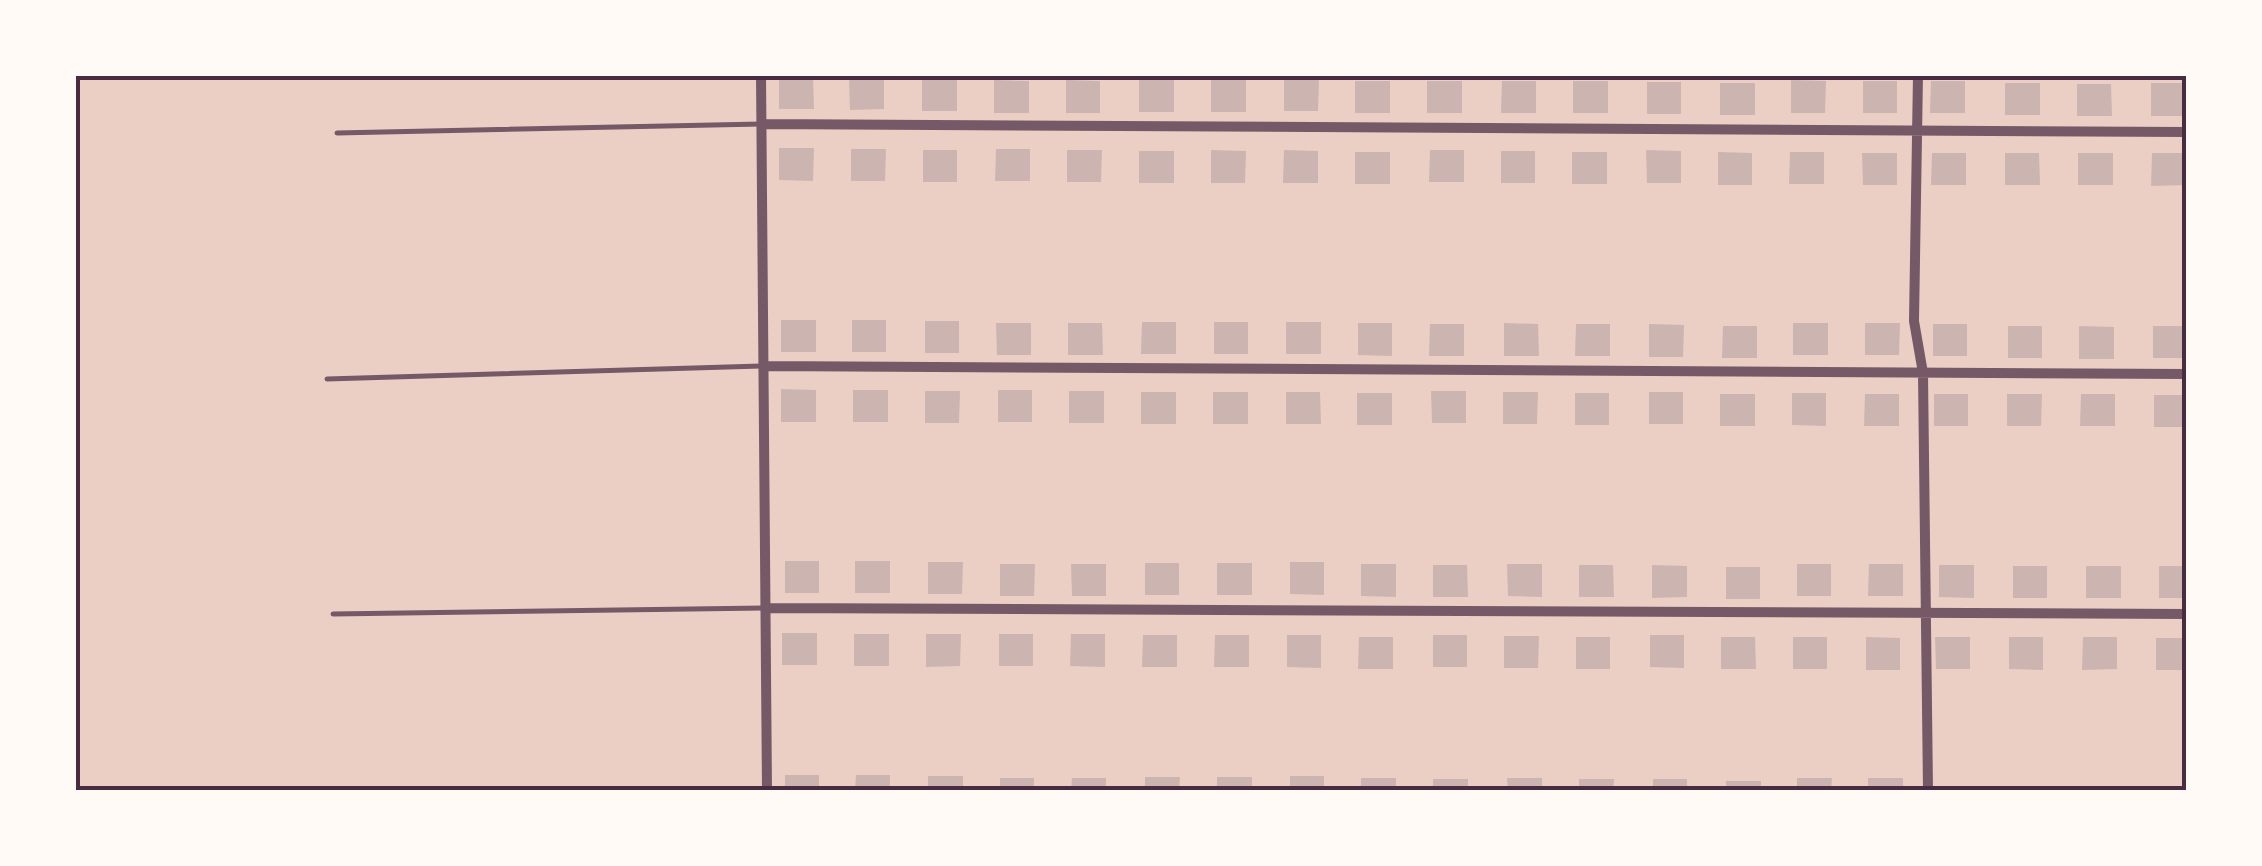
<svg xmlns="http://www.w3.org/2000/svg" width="2262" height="866" font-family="'IBM Plex Serif',serif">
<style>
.green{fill:#ebcfc5}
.building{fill:#ccb4b1}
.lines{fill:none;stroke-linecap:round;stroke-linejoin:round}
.service{stroke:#755966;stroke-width:5}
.minor{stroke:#755966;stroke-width:10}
.neatline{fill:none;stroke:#4a2c40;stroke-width:4}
</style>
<rect width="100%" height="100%" fill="#f7e1d7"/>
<path class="green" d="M75,75H2187V791H75Z"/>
<path class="building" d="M779,77H813L814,109H779Z
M849,77L884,78V109L850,110Z
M922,79H957V111H922Z
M1284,79H1319L1318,111H1284Z
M994,80L1029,81V113H994Z
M1066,80L1100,81V113H1066Z
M1139,80H1174V112H1139Z
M1211,80H1246V112H1211Z
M1791,80L1826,81L1825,113H1791Z
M1355,81H1390V113H1355Z
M1427,81H1462V113H1427Z
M1502,81H1536V113H1501Z
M1573,81H1608V113H1573Z
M1863,81H1897V113H1863Z
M1931,81H1965V113H1930Z
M1647,82H1681V114H1647Z
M1720,83H1755V115H1720Z
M2005,83H2040V115H2005Z
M2151,83H2185V116H2151Z
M2077,84H2111L2112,116H2077Z
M779,148H814L813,181L779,180Z
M851,149H886L885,181H851Z
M996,149H1030V181H995Z
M923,150H957V182H923Z
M1067,150H1102L1101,182H1067Z
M1211,150L1246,151L1245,183H1211Z
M1284,150L1318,151V183H1283Z
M1430,150H1464V182H1429Z
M1646,150L1681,151V183H1647Z
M1139,151H1174V183H1139Z
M1501,151H1535V183H1501Z
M1355,152H1390V184H1355Z
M1572,152H1607V184H1572Z
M1718,152L1752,153V185H1718Z
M1790,152H1824V184H1789Z
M1862,153H1897V185H1863Z
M1932,153H1966V185H1931Z
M2005,153H2039L2040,185H2005Z
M2078,153H2113V185H2078Z
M2152,153H2186V185L2151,186Z
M781,320H816V352H781Z
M852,320H886V352H852Z
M925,321H959V353H925Z
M1142,322H1176V354H1141Z
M1214,322H1248V354H1214Z
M1286,322H1321V354H1286Z
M996,323H1031V355H997Z
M1068,323H1102L1103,355H1068Z
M1358,323H1392V356L1358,355Z
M1504,323L1538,324L1539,356H1504Z
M1793,323H1828V355H1793Z
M1865,323H1900L1899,355H1865Z
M1430,324H1464V356H1429Z
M1576,324H1610V356H1575Z
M1649,324L1684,325L1683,357H1649Z
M1933,324H1967V356H1933Z
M1723,326H1757V358H1722Z
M2008,326H2042V358H2008Z
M2079,326L2114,327V359H2079Z
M2153,326H2187V358H2153Z
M781,389L816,390V422H781Z
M853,390H888V422H853Z
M998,390H1032V422H998Z
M925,391H960L959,423H925Z
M1069,391H1104V423H1069Z
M1431,391H1466V423H1432Z
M1141,392H1176V424H1141Z
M1213,392H1248V424H1213Z
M1286,392H1320L1321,424H1286Z
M1503,392H1538L1537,424H1503Z
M1649,392H1683V424H1649Z
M1357,393H1392V425H1357Z
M1575,393H1609V425H1575Z
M1792,393H1826V426L1792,425Z
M1720,394H1755V426H1720Z
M1865,394H1899V426H1864Z
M1934,394H1968V426H1934Z
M2007,394H2042L2041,426H2007Z
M2081,394H2115V426H2080Z
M2154,395H2187V427H2154Z
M785,561H819V593H785Z
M855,561H890V593H855Z
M928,562H963L962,594H928Z
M1290,562H1324V595L1290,594Z
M1145,563H1179V595H1145Z
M1217,563H1252V595H1217Z
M1000,564H1035L1034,596H1000Z
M1071,564H1106V596H1072Z
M1361,564H1396V597L1361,596Z
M1507,564H1542V597L1508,596Z
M1797,564H1831V596H1797Z
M1869,564H1903V596H1868Z
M1433,565H1467L1468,597H1433Z
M1579,565H1613L1614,597H1579Z
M1652,565L1687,566V597L1652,598Z
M1939,565H1974V598L1939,597Z
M2013,566H2047V598H2013Z
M2086,566H2121V598H2086Z
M2159,566H2187V598H2159Z
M1726,567H1760V599H1726Z
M782,633H817V665H782Z
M854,634H889V666H854Z
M926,634H961L960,666L926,667Z
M999,634H1033V666H999Z
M1071,634H1105V667L1070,666Z
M1143,635H1177V667H1142Z
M1215,635H1249V667H1214Z
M1287,635H1321V668L1287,667Z
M1433,635H1467V667H1433Z
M1650,635H1684V668L1650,667Z
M1504,636H1539L1538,668H1504Z
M1359,637H1393V669H1358Z
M1576,637H1610V669H1576Z
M1721,637H1755L1756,669H1721Z
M1793,637H1827V669H1793Z
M1866,637L1900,638V670H1866Z
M1935,637H1970V669H1936Z
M2009,637H2043V670L2009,669Z
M2083,637H2117V669L2082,670Z
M2156,638H2187V670H2156Z
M785,775H819V791H785Z
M856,775H890V791H855Z
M928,776H963V791H928Z
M1290,776H1324V791H1290Z
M1145,777H1180L1179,791H1145Z
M1217,777H1252V791H1217Z
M1000,778H1034V791H1000Z
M1072,778H1106V791H1071Z
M1361,778H1396V791H1361Z
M1507,778H1542V791H1508Z
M1797,778H1832L1831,791H1797Z
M1868,778H1903V791H1868Z
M1433,779H1468V791H1433Z
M1579,779H1614L1613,791H1579Z
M1653,779H1687V791H1653Z
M1726,781H1761V791H1726Z"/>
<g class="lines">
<path class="service" d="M337,133L761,124
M327,379L761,366
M333,614L764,608"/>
<path class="minor" d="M761,75L767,791
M1918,75L1914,321L1923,373L1928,791
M761,124L2187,132
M764,366L2187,374
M767,608L2187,614"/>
</g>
<rect width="2262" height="866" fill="none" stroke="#fffaf5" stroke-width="155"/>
<rect x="78" y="78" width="2106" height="710" class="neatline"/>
</svg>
